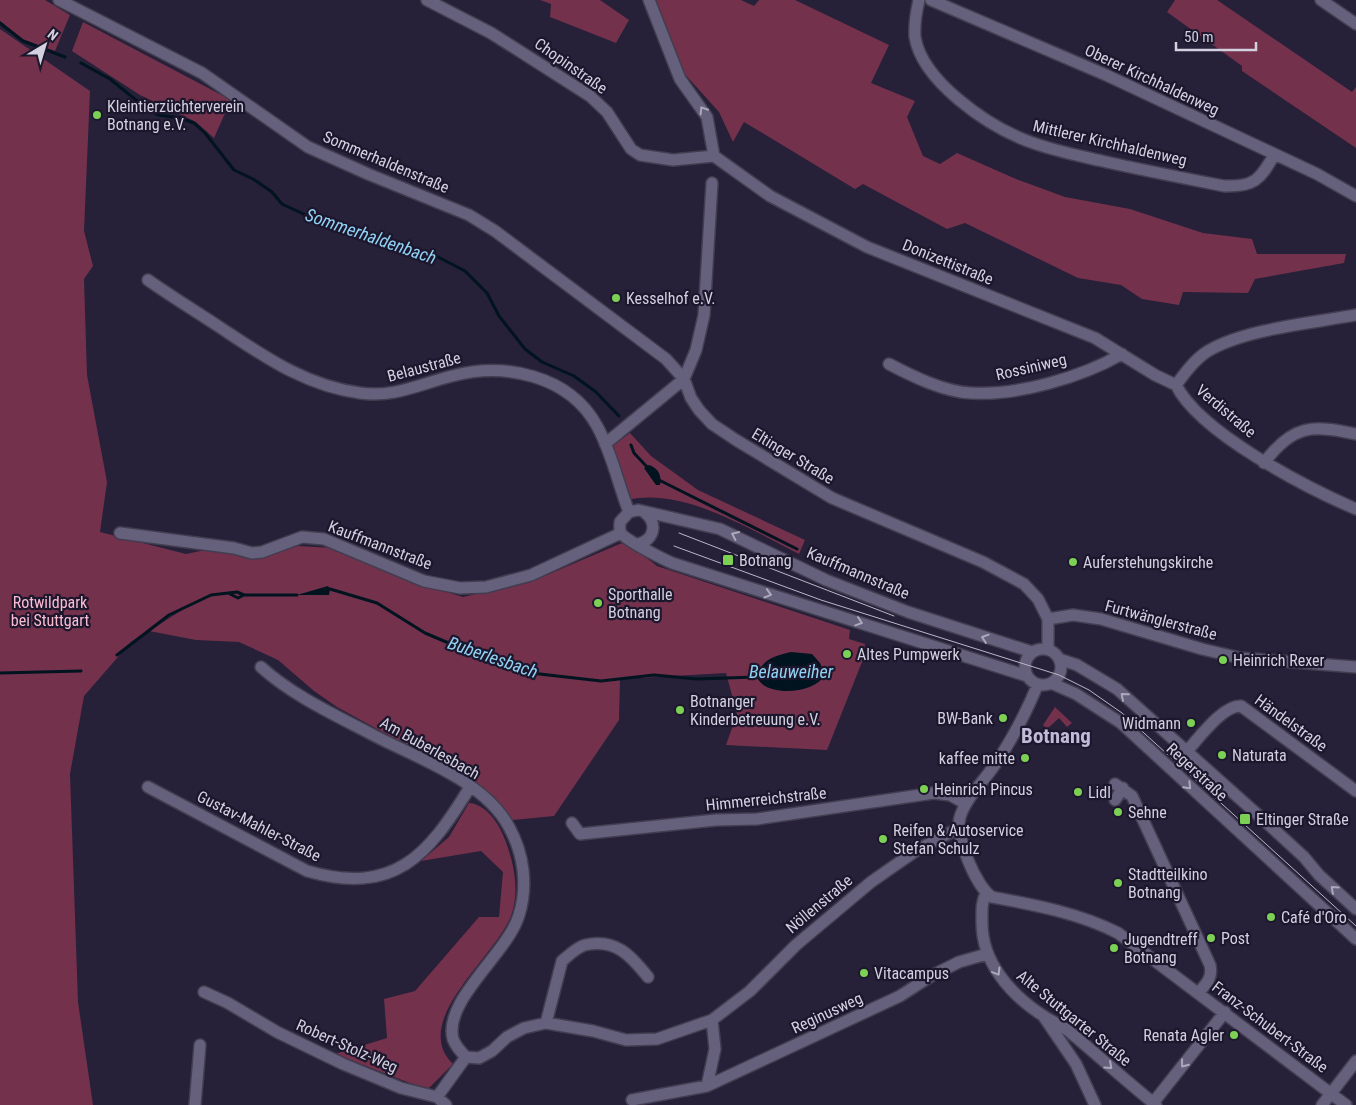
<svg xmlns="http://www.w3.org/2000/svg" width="1356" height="1105" font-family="'Roboto Condensed',sans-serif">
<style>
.green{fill:#73314c}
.water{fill:#001420}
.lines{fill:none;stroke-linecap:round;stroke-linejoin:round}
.stream{stroke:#001420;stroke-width:3}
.street-casing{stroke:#423d50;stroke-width:14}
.street{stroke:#65607b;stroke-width:11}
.tram{stroke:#bbb7c9;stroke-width:1}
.oneway{stroke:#aca9bd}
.poi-dot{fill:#7cd155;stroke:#1c172d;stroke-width:2}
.labels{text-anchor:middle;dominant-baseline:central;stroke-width:4.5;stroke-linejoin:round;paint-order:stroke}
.street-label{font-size:16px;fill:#d3d0e0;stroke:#1c172d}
.poi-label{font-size:16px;fill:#d3d0e0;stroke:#1c172d;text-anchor:start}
.park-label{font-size:16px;fill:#febcd3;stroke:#1c172d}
.water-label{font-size:18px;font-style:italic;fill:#91d2f4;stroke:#1c172d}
.district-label{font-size:21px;font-weight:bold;fill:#c1bbda;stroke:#1c172d}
</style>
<rect width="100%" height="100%" fill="#262038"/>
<path class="green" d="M0,0H45L70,15L55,51L22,39L0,21Z
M540,0H600L629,20L616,43L550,17L551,4Z
M656,0H741L754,6L759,0H795L889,45L871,83L915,101L907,117L923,156L940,164L957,153L1016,179L1065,197L1130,209L1203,233L1252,239L1257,254H1346L1344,263L1255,279L1248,293L1183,292L1179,305L1142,299L1121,285L1078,278L965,223L947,229L863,184L855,189L744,122L733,142L719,112L681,70Z
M1175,0H1217L1352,92L1356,87V148L1242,71V66L1167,12Z
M83,22L231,100L214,138L196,122L140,95L72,51Z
M0,29L90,91L84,231L93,266L84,279L87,375L107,482L100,532L186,554L205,550L247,555L298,546L334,548L398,577L463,597L535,580L622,543L635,549L657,566L850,630L849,639L865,644L862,662L827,750L726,745L737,714L726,673L620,679L619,720L554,816L513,820L483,787L337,707L314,691L278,660L239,642L196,640L149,631L182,610V606L181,609L131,642L84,696L70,774L78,1002L93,1105H0Z
M630,433L651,456L698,490L805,540L799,554C751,530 683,487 628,500L610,448Z
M1055,707L1072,723L1067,727L1059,718L1047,729L1043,725Z
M469,803C484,804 497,820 503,835C513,858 520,888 512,913C499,955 408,1020 453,1064L429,1088L415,1085L335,1054L387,1038L384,999L415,991L479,917H499L503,872L481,851L421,861L449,837Z"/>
<path class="water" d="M649,465C658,468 662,475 660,485H656L644,468Z
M328,586L330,589L329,595H297Z
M791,652L812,654L820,663L825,675C815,692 781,695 765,686C761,684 759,680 756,677C764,658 772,657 791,652Z"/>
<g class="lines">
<path class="stream" d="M0,23L23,41L65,57
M81,63L110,79L146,108L158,115L180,118L194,123L205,133L234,170L253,179L272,192L282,204L323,223L434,255L465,271L487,293L499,316L525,349L542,362L574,376L596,392L619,416
M631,445L634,453L648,468
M659,480L797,549
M330,589L377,603L425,633L477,655L531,673L601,681L654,675L697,679L756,677
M230,594L238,598L244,595H297
M117,655L169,615L211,595L237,592L244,595
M0,673L81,671"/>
<defs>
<path id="street" d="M59,0L202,73L308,147L368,174L469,215L495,231L666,359L684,379L691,398L699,410L712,424L736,440L832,498L983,562L1024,584L1038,599L1048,619V649
M427,0L491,33L590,96L607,112L631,149L640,155L673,160L714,156
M649,0L680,79L707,117L714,156
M919,0C916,13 914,24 915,37C922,81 987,125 1025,140C1050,150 1076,155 1102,161C1142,170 1183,178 1224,186C1254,187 1260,180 1274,155
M931,0L1106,75L1317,174L1356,196
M1321,0L1356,24
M714,156L770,196L867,247L1095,338L1155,375L1176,385
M148,280C172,297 197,312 221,328C265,357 306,386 360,393C393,398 420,384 452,376C504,362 569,375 597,426C612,453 618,484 629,512
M1356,315C1312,323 1245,329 1208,351C1195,359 1185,373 1176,385C1200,433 1307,488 1356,509
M889,364C912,376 944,392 971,393C1018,396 1082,377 1122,354
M605,444L684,379L696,350L704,315L712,183
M1264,463C1293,424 1312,425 1356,434
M120,533L234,548L252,553L262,552L302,537L324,539L424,581L460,588L486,587L531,575L621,533
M638,544C655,540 658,522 644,512
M1048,619L1073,615L1101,619L1202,649L1240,658L1356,667
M1025 667a18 18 0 1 1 36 0a18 18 0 1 1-36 0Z
M1059,659L1077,665L1117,689L1267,823L1304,857L1319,875L1356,909
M261,667C293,696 335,715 373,735C417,758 485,781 509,827C524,854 528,886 519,915C508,953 443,1000 453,1039C456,1047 461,1052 466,1057
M1027,676L672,563C663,559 625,540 621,533C619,530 620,526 620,522L629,512L638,510L720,529L826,580L908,612L1032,652
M1051,683L1076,694L1121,723L1356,939
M1038,684C1026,713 1012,740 994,766C983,782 966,798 960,817C955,836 976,887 992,897C1035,905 1079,913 1118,933L1346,1105
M1187,751C1199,738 1223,705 1241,706L1356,791
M1115,784L1132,796L1210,965C1213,978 1206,984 1198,993
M148,787L307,871C394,896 428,856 470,787
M1115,800L1123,788
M572,823L580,834L716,820L757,819L934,793L950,795L966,804
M986,893C981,903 982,912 982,923C982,962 1010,994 1042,1015C1052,1022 1062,1025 1071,1033C1100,1057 1127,1082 1156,1105
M204,992L228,1003L277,1032L343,1064L401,1088L437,1097L446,1105
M1044,1017L1076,1064L1095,1105
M546,1023L562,961C568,956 577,947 585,945C616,938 631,956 648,977
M466,1057L479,1058L492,1051L507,1037L524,1028L546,1023L593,1031L626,1040L657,1039L712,1020L750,991L796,945L871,882L917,850L959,828
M707,1086L715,1049L712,1020
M437,1097L466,1057
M632,1100L707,1086L900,996L931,976L959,962L987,954
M1153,1103L1225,1012
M195,1105L200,1045
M1322,1105L1356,1061"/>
</defs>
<use href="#street" class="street-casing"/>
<use href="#street" class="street"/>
<path class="tram" d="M679,533L894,616
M674,546L821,600L1059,675L1089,690L1122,713L1356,926"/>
</g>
<defs><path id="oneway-chevron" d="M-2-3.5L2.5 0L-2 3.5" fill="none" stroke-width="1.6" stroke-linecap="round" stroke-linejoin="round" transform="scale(1.25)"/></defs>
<g class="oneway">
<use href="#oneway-chevron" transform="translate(703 110) rotate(-122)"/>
<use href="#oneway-chevron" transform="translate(735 535) rotate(-156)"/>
<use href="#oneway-chevron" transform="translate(768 594) rotate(17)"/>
<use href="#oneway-chevron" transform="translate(859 622) rotate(18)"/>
<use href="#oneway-chevron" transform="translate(985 638) rotate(-161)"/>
<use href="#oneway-chevron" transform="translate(1124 696) rotate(-139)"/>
<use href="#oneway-chevron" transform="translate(1188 786) rotate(45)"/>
<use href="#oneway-chevron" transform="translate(1334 889) rotate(-138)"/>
<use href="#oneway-chevron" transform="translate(997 972) rotate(59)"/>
<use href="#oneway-chevron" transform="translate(1184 1064) rotate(128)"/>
<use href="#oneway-chevron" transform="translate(1109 1066) rotate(42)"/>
</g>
<g class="poi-dot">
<circle cx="97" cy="115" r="5"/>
<circle cx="616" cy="298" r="5"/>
<rect x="722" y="554" width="12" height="12" rx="2.5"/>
<circle cx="1073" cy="562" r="5"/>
<circle cx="598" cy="603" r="5"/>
<circle cx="847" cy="654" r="5"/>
<circle cx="1223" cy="660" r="5"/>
<circle cx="680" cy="710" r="5"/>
<circle cx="1003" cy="718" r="5"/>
<circle cx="1191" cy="723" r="5"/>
<circle cx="1222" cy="755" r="5"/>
<circle cx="1025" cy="758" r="5"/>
<circle cx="924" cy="789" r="5"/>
<circle cx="1078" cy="792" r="5"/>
<circle cx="1118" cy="812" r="5"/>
<rect x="1239" y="813" width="12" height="12" rx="2.5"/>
<circle cx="883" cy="839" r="5"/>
<circle cx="1118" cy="883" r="5"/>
<circle cx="1271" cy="917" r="5"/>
<circle cx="1211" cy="938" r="5"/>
<circle cx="1114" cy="948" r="5"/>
<circle cx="864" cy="973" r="5"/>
<circle cx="1234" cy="1035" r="5"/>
</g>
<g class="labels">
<g class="street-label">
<text transform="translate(571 66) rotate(35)">Chopinstraße</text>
<text transform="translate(1152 80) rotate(25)">Oberer Kirchhaldenweg</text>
<text transform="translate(1110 143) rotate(13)">Mittlerer Kirchhaldenweg</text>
<text transform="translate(386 162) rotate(23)">Sommerhaldenstraße</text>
<text transform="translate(948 262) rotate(22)">Donizettistraße</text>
<text transform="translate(424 367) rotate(-15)">Belaustraße</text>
<text transform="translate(1031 367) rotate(-13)">Rossiniweg</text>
<text transform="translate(1226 411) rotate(40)">Verdistraße</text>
<text transform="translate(793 456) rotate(31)">Eltinger Straße</text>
<text transform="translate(380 545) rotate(21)">Kauffmannstraße</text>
<text transform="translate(858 573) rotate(23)">Kauffmannstraße</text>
<text transform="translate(1161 620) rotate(15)">Furtwänglerstraße</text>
<text transform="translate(1291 723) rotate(36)">Händelstraße</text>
<text transform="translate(430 748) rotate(29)">Am Buberlesbach</text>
<text transform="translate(1197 772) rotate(43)">Regerstraße</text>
<text transform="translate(766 799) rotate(-6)">Himmerreichstraße</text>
<text transform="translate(259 826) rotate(27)">Gustav-Mahler-Straße</text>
<text transform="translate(819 904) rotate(-40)">Nöllenstraße</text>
<text transform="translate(827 1013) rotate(-25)">Reginusweg</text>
<text transform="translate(1074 1018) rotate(39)">Alte Stuttgarter Straße</text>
<text transform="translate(1270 1027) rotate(37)">Franz-Schubert-Straße</text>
<text transform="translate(347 1046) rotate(24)">Robert-Stolz-Weg</text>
</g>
<g class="poi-label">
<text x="107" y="106">Kleintierzüchterverein<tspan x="107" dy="18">Botnang e.V.</tspan></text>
<text x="626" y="298">Kesselhof e.V.</text>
<text x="739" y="560">Botnang</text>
<text x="1083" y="562">Auferstehungskirche</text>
<text x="608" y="594">Sporthalle<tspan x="608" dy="18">Botnang</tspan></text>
<text x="857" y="654">Altes Pumpwerk</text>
<text x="1233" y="660">Heinrich Rexer</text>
<text x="690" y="701">Botnanger<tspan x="690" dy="18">Kinderbetreuung e.V.</tspan></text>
<text x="993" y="718" text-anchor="end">BW-Bank</text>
<text x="1181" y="723" text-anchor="end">Widmann</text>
<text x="1232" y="755">Naturata</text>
<text x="1015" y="758" text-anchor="end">kaffee mitte</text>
<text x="934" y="789">Heinrich Pincus</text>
<text x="1088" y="792">Lidl</text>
<text x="1128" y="812">Sehne</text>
<text x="1256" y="819">Eltinger Straße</text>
<text x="893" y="830">Reifen &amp; Autoservice<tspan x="893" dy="18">Stefan Schulz</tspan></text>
<text x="1128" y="874">Stadtteilkino<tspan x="1128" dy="18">Botnang</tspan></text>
<text x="1281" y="917">Café d'Oro</text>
<text x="1221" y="938">Post</text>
<text x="1124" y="939">Jugendtreff<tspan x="1124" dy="18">Botnang</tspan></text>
<text x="874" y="973">Vitacampus</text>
<text x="1224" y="1035" text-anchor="end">Renata Agler</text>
</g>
<g class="park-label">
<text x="50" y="602">Rotwildpark<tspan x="50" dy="18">bei Stuttgart</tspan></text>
</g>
<g class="water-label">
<text transform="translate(371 236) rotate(19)">Sommerhaldenbach</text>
<text transform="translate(493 657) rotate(19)">Buberlesbach</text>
<text x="791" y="671">Belauweiher</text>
</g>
<g class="district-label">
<text x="1056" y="736">Botnang</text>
</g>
</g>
<g transform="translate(45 45) rotate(38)" stroke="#1c172d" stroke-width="4" paint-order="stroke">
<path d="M0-4L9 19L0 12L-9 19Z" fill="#d3d0e0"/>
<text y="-8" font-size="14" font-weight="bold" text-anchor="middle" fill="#d3d0e0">N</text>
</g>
<path d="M1176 42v8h80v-8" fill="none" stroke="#d3d0e0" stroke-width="2.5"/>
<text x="1184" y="42" font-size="15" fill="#d3d0e0" stroke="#1c172d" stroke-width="4" paint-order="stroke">50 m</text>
</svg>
